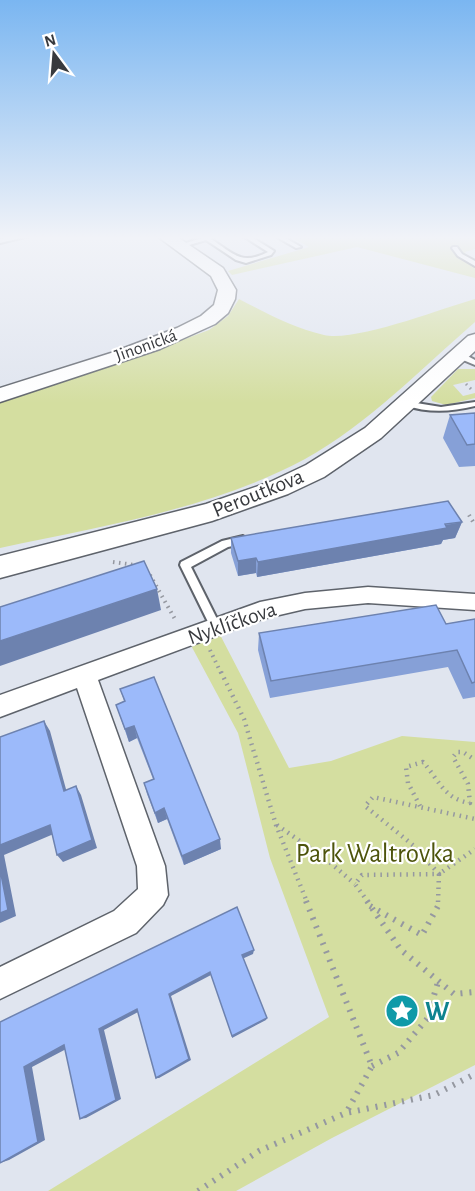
<svg xmlns="http://www.w3.org/2000/svg" width="475" height="1191" font-family="'Alegreya Sans',sans-serif">
<style>
.green{fill:#d4dea0}
.lines{fill:none;stroke-linecap:round;stroke-linejoin:round}
.lane-casing{stroke:#5e636b;stroke-width:4}
.street-casing{stroke:#5e636b;stroke-width:3}
.secondary-casing{stroke:#5e636b;stroke-width:3}
.path-far3{stroke:#9598a0;stroke-width:3;stroke-dasharray:1.5 4;stroke-linecap:butt}
.path-far2{stroke:#9598a0;stroke-width:4;stroke-dasharray:1.5 4.5;stroke-linecap:butt}
.path-far1{stroke:#9598a0;stroke-width:4.5;stroke-dasharray:1.5 5;stroke-linecap:butt}
.path{stroke:#9598a0;stroke-width:6;stroke-dasharray:2 7;stroke-linecap:butt}
.lane{fill:#fff;fill-rule:evenodd}
.street{fill:#fff;fill-rule:evenodd}
.secondary{fill:#fff;fill-rule:evenodd}
.wall{fill:#86a0d7}
.shaded-wall{fill:#6d82af}
.building{fill:#9cbafa;stroke:#6d82af;stroke-width:1.5}
.labels{text-anchor:middle;dominant-baseline:central;stroke-width:4.5;stroke-linejoin:round;paint-order:stroke}
.far-street-label{font-size:18px;fill:#383a3e;stroke:#fff}
.street-label{font-size:22px;fill:#383a3e;stroke:#fff}
.near-park-label{font-size:27px;fill:#4d540c;stroke:#fff}
.near-culture-label{font-size:27px;font-weight:bold;fill:#0d838f;stroke:#fff;text-anchor:start}
</style>
<rect width="100%" height="100%" fill="#e0e5ef"/>
<path class="green" d="M289,236H475V249L465,252L466,255L475,260V278L357,247L232,275L228,271L309,247Z
M239,299C266,313 293,328 324,335C356,342 440,309 475,299V322C421,369 368,424 305,459C212,509 102,526 0,548V400L118,364L209,330L228,316Z
M458,369H475V380L453,385L463,396L475,393V398L446,405L432,401L431,397Z
M216,627L289,768L331,761L402,736L475,742V1065L332,1138L236,1191H48L329,1017L270,858L238,733L187,638Z"/>
<g class="lines">
<defs>
<path id="lane" d="M18,236H29L0,243V239Z
M200,236H213L214,237L211,239C233,253 241,266 268,252L243,236H250L274,251L271,255L246,263L236,260L206,240L179,248L176,246L202,238Z
M275,236H282L301,247L296,248Z
M453,247H457L462,254L475,261V266L458,256L452,248Z
M456,353H462L475,360V365L456,357Z
M404,401L441,407L475,402V406C450,412 428,413 404,405Z
M243,536L248,540L246,543L228,547L191,567L221,627L220,630H212L180,565L181,562L222,541Z"/>
<path id="street" d="M368,587L475,594V610L368,603L305,609L262,619L98,680L165,866L168,895L163,905L136,933L0,999V967L114,911L138,889L137,866L77,688L0,717V695L260,602L305,593Z"/>
<path id="secondary" d="M157,236H176L223,268L236,290L235,299L228,313L215,324L160,349L0,402V388L111,353L177,328L201,316L214,305L218,290L211,276Z
M475,334V351L381,438L324,477L288,494L212,521L0,578V556L206,504L270,482L306,465L365,428L468,336Z"/>
</defs>
<use href="#lane" class="lane-casing"/>
<use href="#street" class="street-casing"/>
<use href="#secondary" class="secondary-casing"/>
<path class="path-far3" d="M466,384L472,390"/>
<path class="path-far2" d="M469,515L475,525
M113,562L135,565
M150,575L176,621
M210,650L221,673"/>
<path class="path-far1" d="M221,672L244,719L276,825L307,902
M420,806L408,783L406,767L423,762C439,780 444,799 470,803L468,784L453,757L457,752H463L475,760
M277,825L327,860L355,884
M368,902L355,884L362,875L439,874L414,846L365,806L373,797L475,819
M438,902L439,874L475,849"/>
<path class="path" d="M306,901L372,1066L346,1113
M367,901L401,950L454,994L475,992
M370,906L422,935L438,906V901
M372,1066L398,1053L427,1019L438,982
M198,1191L259,1151L346,1113L434,1095L475,1074"/>
<use href="#lane" class="lane"/>
<use href="#street" class="street"/>
<use href="#secondary" class="secondary"/>
</g>
<path class="wall" d="M475,413V466L459,467L443,438L450,415Z
M462,522L455,538L443,540L441,544L257,577L256,573L238,576L231,553V538Z
M475,619V697L463,699L448,667L270,698L258,650L259,633L446,624Z
M120,689L221,849L184,865L167,819L158,823L147,794L144,783L153,779L137,738L129,742L116,705L124,701Z"/>
<path class="shaded-wall" d="M462,522L455,538L443,540L441,544L257,577L258,562Z
M256,558V573L238,576V561Z
M157,589L161,610L0,666V641Z
M44,721L50,731L69,800L64,791Z
M134,726L137,738L129,742L125,729Z
M76,786L81,795L97,848L63,862L57,855Z
M164,808L167,819L158,823L155,813Z
M50,825L56,833L4,855L16,916L0,923V845Z
M220,839L221,849L184,865L182,856Z
M254,950L253,954L242,959V955Z
M210,972L211,975L171,996L191,1060L159,1078H156L169,994Z
M137,1009L140,1011L104,1030L121,1099L86,1118L80,1119L99,1029Z
M267,1018L266,1020L232,1038V1036Z
M64,1045L70,1047L32,1067L45,1140L9,1160L0,1163L24,1067Z"/>
<path class="building" d="M475,413V444L467,445L450,415Z
M448,501L462,522L445,524L447,528L258,562L256,558L238,561L231,538Z
M144,561L157,589L0,641V607Z
M436,605L446,624L475,619V682L472,683L457,650L271,681L259,633Z
M154,677L220,839L182,856L164,808L155,813L144,783L154,779L134,726L125,729L116,705L125,701L120,689Z
M44,721L64,791L76,786L92,840L57,855L50,825L0,845V737Z
M0,869L8,910L0,913Z
M237,907L254,950L242,955L267,1018L232,1036L210,972L169,994L189,1059L156,1078L137,1009L99,1029L116,1100L80,1119L64,1045L24,1067L38,1142L0,1163V1022Z"/>
<linearGradient id="sky" x2="0" y2="1"><stop stop-color="#7ab6f1"/><stop offset="0.59" stop-color="#f1f3f8"/><stop offset="1" stop-color="#f1f3f8" stop-opacity="0"/></linearGradient>
<rect width="475" height="403" fill="url(#sky)"/>
<defs>
<symbol id="sight-disc" viewBox="-11 -11 22 22"><circle r="9.5" fill="#0f9aa8" stroke="#fff"/><path d="M0-6L1.8-2.2L6-1.7L2.9 1.2L3.7 5.4L0 3.3L-3.7 5.4L-2.9 1.2L-6-1.7L-1.8-2.2Z" fill="#fff"/></symbol>
</defs>
<g fill-rule="evenodd">
<use href="#sight-disc" x="383" y="992" width="38" height="38"/>
</g>
<g class="labels">
<g class="far-street-label">
<text transform="translate(146 346) rotate(-20)">Jinonická</text>
</g>
<g class="street-label">
<text transform="translate(258 493) rotate(-22)">Peroutkova</text>
<text transform="translate(232 623) rotate(-19)">Nyklíčkova</text>
</g>
<g class="near-park-label">
<text x="375" y="853">Park Waltrovka</text>
</g>
<g class="near-culture-label">
<text x="425" y="1011">W</text>
</g>
</g>
<g transform="translate(54 54) rotate(344)" stroke="#ffffff" stroke-width="4.5" paint-order="stroke">
<path d="M0-4.5L10 22L0 15L-10 22Z" fill="#383a3e"/>
<text y="-9" font-size="16" font-weight="bold" text-anchor="middle" fill="#383a3e">N</text>
</g>
</svg>
